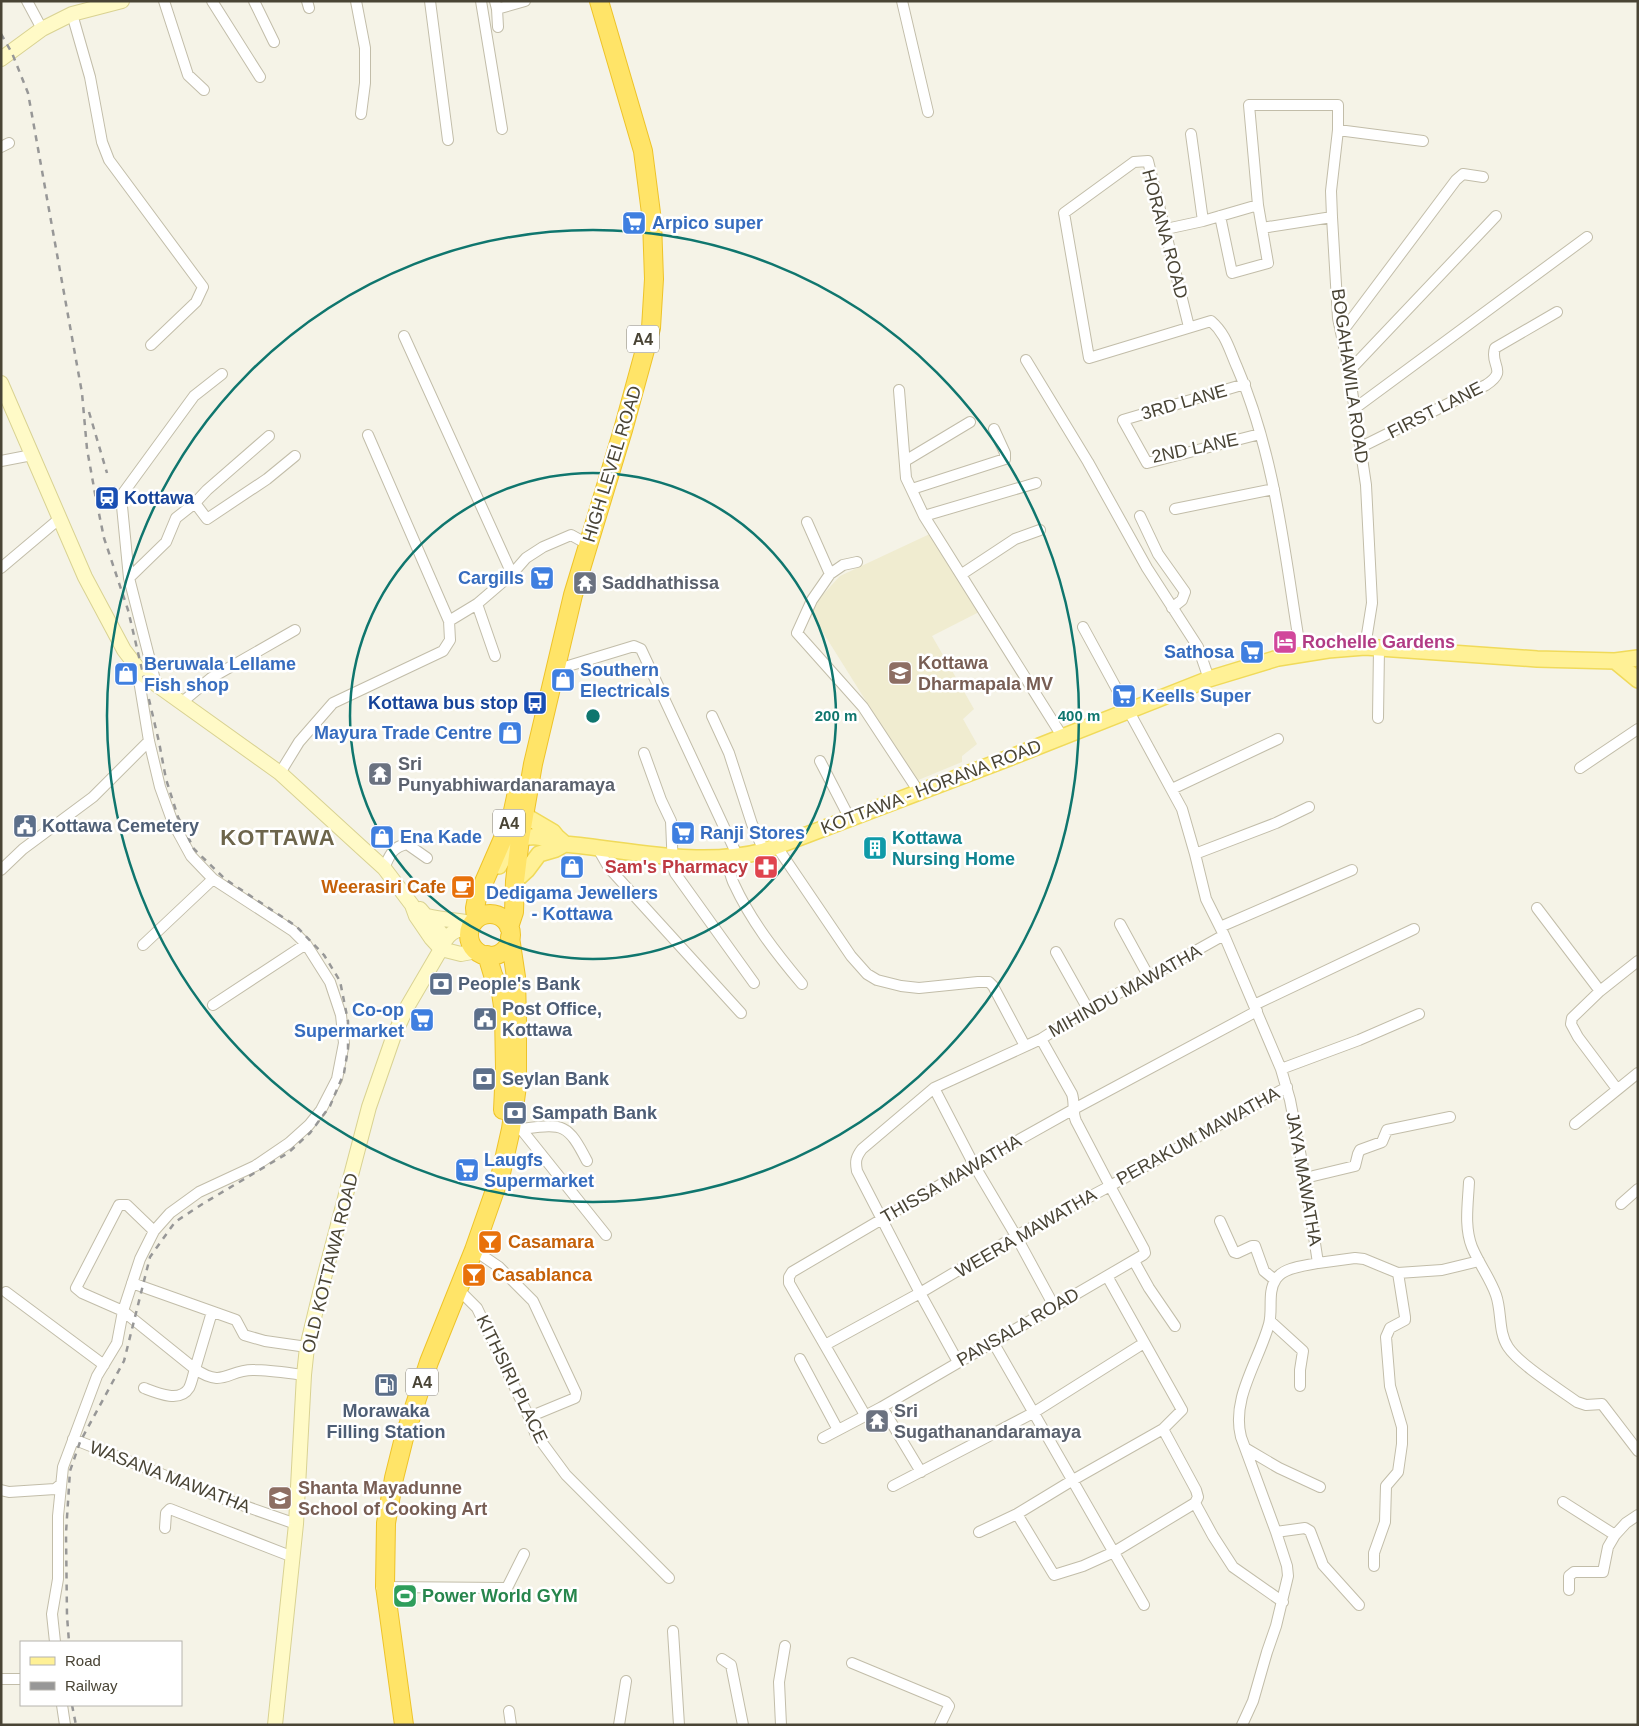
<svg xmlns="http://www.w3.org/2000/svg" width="1639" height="1726" font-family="Helvetica,sans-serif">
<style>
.education{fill:#f0ecd0}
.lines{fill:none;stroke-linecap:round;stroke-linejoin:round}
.street-casing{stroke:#c2bda9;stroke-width:12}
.secondary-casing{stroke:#d9d292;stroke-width:16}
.primary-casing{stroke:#f0da5a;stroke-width:18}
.highway-casing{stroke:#eec329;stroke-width:20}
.street{stroke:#fff;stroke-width:10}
.secondary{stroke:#fffac7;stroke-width:14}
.primary{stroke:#fff196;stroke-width:15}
.highway{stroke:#ffe468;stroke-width:18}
.rail{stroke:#979797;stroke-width:2.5;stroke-dasharray:6 6;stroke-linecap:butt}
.ring{fill:none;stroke:#0f766e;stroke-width:2.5}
.labels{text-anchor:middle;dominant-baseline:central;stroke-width:5;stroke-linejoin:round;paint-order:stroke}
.shield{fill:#fff;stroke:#807c72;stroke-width:1}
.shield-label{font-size:16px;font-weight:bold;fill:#494435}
.shop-label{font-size:18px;font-weight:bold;fill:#366cbe;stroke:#fff;text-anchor:start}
.street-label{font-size:18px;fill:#494435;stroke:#fff}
.transit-label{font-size:18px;font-weight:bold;fill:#164399;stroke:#fff;text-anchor:start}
.worship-label{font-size:18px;font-weight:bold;fill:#5b616d;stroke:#fff;text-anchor:start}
.hotel-label{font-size:18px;font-weight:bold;fill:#b23c85;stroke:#fff;text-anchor:start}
.education-label{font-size:18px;font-weight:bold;fill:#785e54;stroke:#fff;text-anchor:start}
.service-label{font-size:18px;font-weight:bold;fill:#4e5e75;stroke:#fff;text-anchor:start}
.culture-label{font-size:18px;font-weight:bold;fill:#0d838f;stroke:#fff;text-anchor:start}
.health-label{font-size:18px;font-weight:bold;fill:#be3a42;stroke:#fff;text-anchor:end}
.food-label{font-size:18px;font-weight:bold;fill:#c56008;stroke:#fff;text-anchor:start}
.leisure-label{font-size:18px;font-weight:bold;fill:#27864d;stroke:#fff;text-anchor:start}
.district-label{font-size:22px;font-weight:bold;letter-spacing:1px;fill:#6d654b;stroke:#fff}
.centre{fill:#0f766e;stroke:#fff;stroke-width:2.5}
.ring-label{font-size:15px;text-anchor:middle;font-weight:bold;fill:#0f766e;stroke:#fff;stroke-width:5;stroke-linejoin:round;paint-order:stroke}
</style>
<rect width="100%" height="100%" fill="#f5f3e7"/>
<path class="education" d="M934,532L983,610L932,636L974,709L963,719L977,744L962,756V762L916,781L809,610L840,576Z"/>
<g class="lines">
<defs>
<path id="street" d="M27,1L42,29
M164,1L188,75L204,90
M212,1L260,77
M254,1L274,42
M307,1L309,8
M356,1L365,48V83L361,114
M430,1L448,140
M481,1L502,129
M495,1L497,9L525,1
M902,1L928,112
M497,9L498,27
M72,14L90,77L102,142L109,160L203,287L196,302L151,345
M1191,134L1203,221
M1,147L9,143
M1220,216L1232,273L1268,263L1258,205
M1262,228L1332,217
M1166,229L1203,221L1258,205L1249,105H1338V130
M1189,327L1148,161L1134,162L1064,213L1089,358L1211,321C1226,334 1229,349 1237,367C1276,457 1285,558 1301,654
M1342,332L1456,180L1463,174L1483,177
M404,336L512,574
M1026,360L1088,462L1147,568L1198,647L1209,679
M1349,371L1496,216
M1245,384L1123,420L1147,463L1260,434
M899,390L906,478L924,516L1062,736
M1354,409L1587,237
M368,435L449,621L477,604L512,574L526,558L543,547L571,535L582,541
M1361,447L1486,385C1509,370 1489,366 1495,348L1557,312
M1,461L32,455
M905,461L970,422
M912,489L1005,459V453L994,429
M195,503L207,490L269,436
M1175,509L1274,489
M924,516L1036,483
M1140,516L1158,554L1185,592L1182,600L1172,608
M807,522L830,574L812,600L797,633L863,707L919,792
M1,568L59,519
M830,574L843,565L857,562
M962,574L1015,539L1040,530
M129,578L121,496L194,396L222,374
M477,604L495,656
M1083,627L1182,809L1195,854L1206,899L1224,935L1281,1069L1290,1100L1305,1178L1318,1263C1305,1266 1284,1267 1276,1279C1267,1292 1273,1310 1269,1324C1259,1361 1231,1398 1241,1437L1276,1532L1287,1566L1288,1576L1276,1626L1267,1652L1253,1701L1242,1725
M1365,647L1372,603L1366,485L1349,371L1338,318L1332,217L1331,191L1338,130L1423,141
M555,670L634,646L641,649L738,857
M156,684L129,578L166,542L176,518L195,503L207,519L267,479L295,456
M181,703L211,678L295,630
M712,716L729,753L752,824L764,851
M1378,718L1379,648
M644,753L661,800L671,821L673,868L675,873L754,983
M820,761L850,819
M1580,768L1638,729
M280,773L299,742L333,703L443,651L450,640L449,621
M1172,789L1278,739
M597,847L609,868L741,1013
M777,847L851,956L867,974L877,980L901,986L919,988L978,982H989L993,986L1025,1046
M1195,854L1276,823L1309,807
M726,858C729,867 730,876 734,884C751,921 776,953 802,984
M384,868C390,855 392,847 407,844L427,858
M1,870L23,849L93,797L149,741
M1537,908L1600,991L1638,961
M1120,924L1149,977
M1220,927L1352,870
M143,945L213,879
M1056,952L1088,1009
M1600,991L1572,1018L1571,1024L1578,1037L1617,1089
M213,1005L306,944
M1254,1005L1414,929
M1281,1069L1359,1040L1419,1014
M934,1088L974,1165L1016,1236L1054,1306
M1575,1124L1638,1073
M511,1129H521L606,1235
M521,1129C563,1124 567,1122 587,1161
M1305,1178L1355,1166L1358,1154L1360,1150L1382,1142L1387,1130L1450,1117
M1469,1182C1468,1204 1464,1227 1472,1247C1479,1264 1490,1278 1496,1295C1502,1312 1498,1332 1508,1347C1519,1364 1559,1389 1577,1402L1586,1405L1602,1404L1638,1451
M1621,1204L1638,1189
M1220,1221L1234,1252L1237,1253L1252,1246H1255L1264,1271L1275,1280
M474,1250L499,1267L533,1301L576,1393L575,1398L529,1417
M1134,1261L1149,1288L1175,1326
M1318,1263L1355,1258L1364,1259L1398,1273L1442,1270L1479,1261
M132,1283L236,1320L244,1335L265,1341L307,1347
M458,1289L477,1308L529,1417L535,1433L566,1475L669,1578
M6,1292L104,1365
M212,1312L195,1369C224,1389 228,1369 254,1370C270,1370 288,1373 304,1375
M1270,1321L1303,1351L1300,1370V1386
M993,1342L1144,1605
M825,1345L920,1293L1016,1236L1110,1186L1076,1121C1072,1112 1075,1103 1072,1094L1041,1039
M800,1359L838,1430
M958,1362L920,1293L857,1171C855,1161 856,1157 862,1149L934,1088L1041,1039L1088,1009L1149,977L1224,935
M144,1388C157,1393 180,1403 189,1388C192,1382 193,1375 195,1369L123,1311L82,1293L76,1288L119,1205H127L154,1231
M882,1407L921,1472
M865,1415L789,1283V1277L792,1272L974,1165L1074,1109L1257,1011
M823,1438L882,1407L1143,1255L1145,1253L1144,1249L1110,1186L1287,1087
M73,1439L219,1497L296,1524
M1245,1448L1279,1468L1320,1487
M893,1486L1033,1413L1144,1343
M1,1490L9,1492L55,1489L61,1484
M1563,1502L1615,1535L1626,1523L1638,1515
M1195,1503L1213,1536L1233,1567L1283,1602
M1017,1514L1054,1575L1083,1566L1114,1552L1195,1503L1198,1497L1196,1490L1163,1429
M165,1528L166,1513L170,1509L293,1557
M979,1532L1017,1514L1073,1480L1163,1429L1182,1410L1107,1276
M1276,1532L1305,1528L1310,1531L1323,1565L1359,1605
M1374,1566V1553L1385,1522L1386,1486L1398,1472L1402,1444V1427L1390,1386L1386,1337L1390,1328L1405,1320V1317L1398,1273
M381,1587L507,1588L524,1554
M1569,1590V1576L1574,1572H1603L1608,1547L1615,1535
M673,1631L679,1725
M55,1642L52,1614L58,1579V1516L63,1467L97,1376L117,1343L123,1311L140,1259L154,1231L170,1213L199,1192L255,1166L289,1143L309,1125L321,1110L337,1079L344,1043L341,1015L330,982L306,944L293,931L213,879L191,856L173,823L160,787L149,741L137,668
M722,1659L731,1665L743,1725
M852,1663L946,1702L949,1706L940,1725
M1,1679H21
M62,1705L65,1725
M509,1711L511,1725
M619,1725L626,1681
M781,1725L779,1682L785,1646"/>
<path id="secondary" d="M1,59L42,29L72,14L122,1
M1,383L85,577L124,650L143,675L280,773L362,848L384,868L412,905L416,916L431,938L441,949L461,954L477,951
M420,909L445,938
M427,916C442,920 457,920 472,923
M275,1725L296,1524L304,1375L307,1347L320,1293L369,1107L393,1038L406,1009L441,949C447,934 454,929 470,928"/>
<path id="primary" d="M1615,661L1638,680
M524,815L553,832L557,837
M499,866C508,849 516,835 537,837C545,838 550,840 557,837L565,844
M515,881L527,870L539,854L556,849L565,844C630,850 699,868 764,851L1009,758L1209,679L1278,658L1328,650L1365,647L1537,659L1615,661L1638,658"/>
<path id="highway" d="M469 935a21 21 0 1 1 42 0a21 21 0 1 1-42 0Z
M476,919L475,908L477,898L511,820L517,792
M509,927L514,912L515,881L520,839L533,764L573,595L623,430L651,328L654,279L652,221L643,151L599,1
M487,955L493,975L501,993L504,1013L505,1068L503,1110
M404,1725L385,1586L386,1523L394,1478L404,1438L429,1362L474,1250L501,1173L511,1129L517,1086V1022L516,977L510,937"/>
</defs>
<use href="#street" class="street-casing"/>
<use href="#secondary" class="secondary-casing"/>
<use href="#primary" class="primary-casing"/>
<use href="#highway" class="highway-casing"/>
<use href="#street" class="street"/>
<use href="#secondary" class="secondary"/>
<use href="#primary" class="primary"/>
<use href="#highway" class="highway"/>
<path class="rail" d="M1,34L12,53L28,93L82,393L87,449L96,499L104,538L128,610L159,742L166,779L178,817L194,849L225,879L296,926L324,955L340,981L348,1021V1049L344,1073L330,1106L310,1133L288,1153L204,1203L175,1222L150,1257L124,1361L80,1442L70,1471L66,1533L67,1616L69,1642
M89,412L107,473
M72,1705L76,1725"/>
</g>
<g class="ring">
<circle cx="593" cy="716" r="243"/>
<circle cx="593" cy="716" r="486"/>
</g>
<defs>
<symbol id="supermarket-square" viewBox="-11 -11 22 22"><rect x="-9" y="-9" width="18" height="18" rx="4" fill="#3f7fe0" stroke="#fff"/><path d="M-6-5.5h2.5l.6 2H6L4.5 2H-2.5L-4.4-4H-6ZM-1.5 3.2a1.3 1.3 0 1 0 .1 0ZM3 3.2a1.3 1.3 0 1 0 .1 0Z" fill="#fff"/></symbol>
<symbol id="station-square" viewBox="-11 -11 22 22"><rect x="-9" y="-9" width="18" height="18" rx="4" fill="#1a4fb4" stroke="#fff"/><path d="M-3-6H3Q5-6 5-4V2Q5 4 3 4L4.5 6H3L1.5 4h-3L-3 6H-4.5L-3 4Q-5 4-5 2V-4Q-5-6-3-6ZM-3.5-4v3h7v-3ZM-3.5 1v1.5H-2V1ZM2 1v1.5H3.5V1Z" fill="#fff"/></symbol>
<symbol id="temple-square" viewBox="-11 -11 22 22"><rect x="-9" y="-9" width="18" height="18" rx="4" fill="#6b7280" stroke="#fff"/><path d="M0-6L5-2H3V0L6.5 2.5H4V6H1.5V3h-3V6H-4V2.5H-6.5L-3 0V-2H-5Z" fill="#fff"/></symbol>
<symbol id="hotel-square" viewBox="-11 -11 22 22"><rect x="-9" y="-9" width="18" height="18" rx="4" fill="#d1479c" stroke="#fff"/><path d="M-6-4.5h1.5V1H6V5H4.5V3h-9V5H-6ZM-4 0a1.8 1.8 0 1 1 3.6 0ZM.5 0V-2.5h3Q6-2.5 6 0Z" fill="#fff"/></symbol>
<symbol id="school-square" viewBox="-11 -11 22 22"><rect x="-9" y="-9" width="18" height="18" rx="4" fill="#8d6e63" stroke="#fff"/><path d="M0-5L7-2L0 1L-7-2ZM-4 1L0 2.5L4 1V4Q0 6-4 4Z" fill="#fff"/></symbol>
<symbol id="shop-square" viewBox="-11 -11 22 22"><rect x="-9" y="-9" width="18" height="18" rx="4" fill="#3f7fe0" stroke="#fff"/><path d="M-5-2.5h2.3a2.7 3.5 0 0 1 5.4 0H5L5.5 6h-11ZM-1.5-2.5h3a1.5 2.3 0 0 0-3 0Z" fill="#fff"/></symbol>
<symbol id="bus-square" viewBox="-11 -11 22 22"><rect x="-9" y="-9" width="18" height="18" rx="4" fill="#1a4fb4" stroke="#fff"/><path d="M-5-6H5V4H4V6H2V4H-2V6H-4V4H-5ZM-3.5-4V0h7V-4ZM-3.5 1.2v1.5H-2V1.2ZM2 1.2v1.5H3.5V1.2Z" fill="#fff"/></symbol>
<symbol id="civic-square" viewBox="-11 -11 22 22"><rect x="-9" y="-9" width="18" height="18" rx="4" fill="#5c6f8a" stroke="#fff"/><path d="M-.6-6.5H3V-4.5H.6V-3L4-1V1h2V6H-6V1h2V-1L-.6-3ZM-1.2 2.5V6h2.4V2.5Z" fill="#fff"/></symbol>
<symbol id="building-square" viewBox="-11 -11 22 22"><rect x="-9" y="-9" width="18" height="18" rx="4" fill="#0f9aa8" stroke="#fff"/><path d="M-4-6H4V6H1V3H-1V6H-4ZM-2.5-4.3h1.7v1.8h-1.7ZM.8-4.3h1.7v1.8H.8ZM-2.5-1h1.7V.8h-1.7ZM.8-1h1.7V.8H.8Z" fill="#fff"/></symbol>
<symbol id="pharmacy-square" viewBox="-11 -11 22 22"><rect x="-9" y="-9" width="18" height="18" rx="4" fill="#e0444e" stroke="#fff"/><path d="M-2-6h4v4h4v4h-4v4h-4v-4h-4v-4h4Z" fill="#fff"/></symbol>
<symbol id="cafe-square" viewBox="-11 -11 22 22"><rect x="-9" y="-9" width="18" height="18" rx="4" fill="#e8710a" stroke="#fff"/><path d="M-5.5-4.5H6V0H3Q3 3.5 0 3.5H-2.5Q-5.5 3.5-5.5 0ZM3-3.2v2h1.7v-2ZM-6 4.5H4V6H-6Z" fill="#fff"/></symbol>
<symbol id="bank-square" viewBox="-11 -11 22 22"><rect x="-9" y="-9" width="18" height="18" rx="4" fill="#5c6f8a" stroke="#fff"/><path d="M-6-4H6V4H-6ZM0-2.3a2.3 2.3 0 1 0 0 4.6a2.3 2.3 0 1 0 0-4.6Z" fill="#fff"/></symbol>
<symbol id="bar-square" viewBox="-11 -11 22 22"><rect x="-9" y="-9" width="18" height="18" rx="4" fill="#e8710a" stroke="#fff"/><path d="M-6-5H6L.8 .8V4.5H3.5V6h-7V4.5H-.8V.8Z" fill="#fff"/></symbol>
<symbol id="fuel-square" viewBox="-11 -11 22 22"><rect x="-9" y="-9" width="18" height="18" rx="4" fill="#5c6f8a" stroke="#fff"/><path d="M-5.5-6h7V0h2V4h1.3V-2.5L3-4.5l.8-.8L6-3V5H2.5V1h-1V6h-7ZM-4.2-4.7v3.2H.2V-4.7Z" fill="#fff"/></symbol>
<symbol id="stadium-square" viewBox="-11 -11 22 22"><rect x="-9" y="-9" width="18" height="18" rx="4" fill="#2e9e5b" stroke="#fff"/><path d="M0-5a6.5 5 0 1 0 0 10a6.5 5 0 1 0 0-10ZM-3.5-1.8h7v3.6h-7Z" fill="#fff"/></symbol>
</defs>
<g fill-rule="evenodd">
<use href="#supermarket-square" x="620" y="209" width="28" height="28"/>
<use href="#station-square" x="93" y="484" width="28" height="28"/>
<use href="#supermarket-square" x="528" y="564" width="28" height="28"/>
<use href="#temple-square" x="571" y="569" width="28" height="28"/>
<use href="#hotel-square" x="1271" y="628" width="28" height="28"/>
<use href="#supermarket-square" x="1238" y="638" width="28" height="28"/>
<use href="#school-square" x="886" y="659" width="28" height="28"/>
<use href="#shop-square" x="112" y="660" width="28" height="28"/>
<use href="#shop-square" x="549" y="666" width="28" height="28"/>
<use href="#supermarket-square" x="1110" y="682" width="28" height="28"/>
<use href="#bus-square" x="521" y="689" width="28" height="28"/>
<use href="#shop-square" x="496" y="719" width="28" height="28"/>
<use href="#temple-square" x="366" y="760" width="28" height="28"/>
<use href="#civic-square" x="11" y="812" width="28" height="28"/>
<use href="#supermarket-square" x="669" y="819" width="28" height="28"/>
<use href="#shop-square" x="368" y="823" width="28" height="28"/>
<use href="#building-square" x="861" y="834" width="28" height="28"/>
<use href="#shop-square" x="558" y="853" width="28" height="28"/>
<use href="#pharmacy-square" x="752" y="853" width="28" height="28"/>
<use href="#cafe-square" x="449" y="873" width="28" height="28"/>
<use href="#bank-square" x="427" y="970" width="28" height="28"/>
<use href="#civic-square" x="471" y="1005" width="28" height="28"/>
<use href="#supermarket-square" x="408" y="1006" width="28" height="28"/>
<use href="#bank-square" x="470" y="1065" width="28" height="28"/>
<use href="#bank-square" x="501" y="1099" width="28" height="28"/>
<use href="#supermarket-square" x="453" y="1156" width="28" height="28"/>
<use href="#bar-square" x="476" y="1228" width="28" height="28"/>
<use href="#bar-square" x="460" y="1261" width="28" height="28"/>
<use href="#fuel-square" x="372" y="1371" width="28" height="28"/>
<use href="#temple-square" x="863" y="1407" width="28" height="28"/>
<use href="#school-square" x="266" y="1484" width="28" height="28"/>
<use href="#stadium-square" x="391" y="1582" width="28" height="28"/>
</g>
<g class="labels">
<g class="shield">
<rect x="627" y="325.5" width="32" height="27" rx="4"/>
<rect x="493" y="809.5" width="32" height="27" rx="4"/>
<rect x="406" y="1368.5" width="32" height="27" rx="4"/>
</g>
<g class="shield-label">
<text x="643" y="339">A4</text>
<text x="509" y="823">A4</text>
<text x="422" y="1382">A4</text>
</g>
<g class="shop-label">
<text x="652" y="223">Arpico super</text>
<text x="524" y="578" text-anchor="end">Cargills</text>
<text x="1234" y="652" text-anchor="end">Sathosa</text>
<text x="144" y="664">Beruwala Lellame<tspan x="144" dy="21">Fish shop</tspan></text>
<text x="580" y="670">Southern<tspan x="580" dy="21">Electricals</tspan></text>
<text x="1142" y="696">Keells Super</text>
<text x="492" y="733" text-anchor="end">Mayura Trade Centre</text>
<text x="700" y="833">Ranji Stores</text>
<text x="400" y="837">Ena Kade</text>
<text x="572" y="893" text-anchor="middle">Dedigama Jewellers<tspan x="572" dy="21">- Kottawa</tspan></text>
<text x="404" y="1010" text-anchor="end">Co-op<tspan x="404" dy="21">Supermarket</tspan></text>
<text x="484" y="1160">Laugfs<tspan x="484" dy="21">Supermarket</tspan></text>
</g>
<g class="street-label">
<text transform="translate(1165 234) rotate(75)">HORANA ROAD</text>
<text transform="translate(1350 376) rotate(82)">BOGAHAWILA ROAD</text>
<text transform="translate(1184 402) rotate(-16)">3RD LANE</text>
<text transform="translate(1435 410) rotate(-27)">FIRST LANE</text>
<text transform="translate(1195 448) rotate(-12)">2ND LANE</text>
<text transform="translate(612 464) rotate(-73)">HIGH LEVEL ROAD</text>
<text transform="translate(931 787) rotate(-21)">KOTTAWA - HORANA ROAD</text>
<text transform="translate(1125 991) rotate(-29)">MIHINDU MAWATHA</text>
<text transform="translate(1198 1136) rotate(-29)">PERAKUM MAWATHA</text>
<text transform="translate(951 1179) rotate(-30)">THISSA MAWATHA</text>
<text transform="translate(1304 1179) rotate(80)">JAYA MAWATHA</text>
<text transform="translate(1026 1233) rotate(-30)">WEERA MAWATHA</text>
<text transform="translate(330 1263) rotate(-76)">OLD KOTTAWA ROAD</text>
<text transform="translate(1018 1327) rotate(-30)">PANSALA ROAD</text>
<text transform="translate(512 1379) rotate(64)">KITHSIRI PLACE</text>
<text transform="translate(170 1477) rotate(21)">WASANA MAWATHA</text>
</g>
<g class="transit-label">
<text x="124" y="498">Kottawa</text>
<text x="518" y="703" text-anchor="end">Kottawa bus stop</text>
</g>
<g class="worship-label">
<text x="602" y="583">Saddhathissa</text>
<text x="398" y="764">Sri<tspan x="398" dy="21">Punyabhiwardanaramaya</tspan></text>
<text x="894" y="1411">Sri<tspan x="894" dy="21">Sugathanandaramaya</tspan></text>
</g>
<g class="hotel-label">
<text x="1302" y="642">Rochelle Gardens</text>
</g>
<g class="education-label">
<text x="918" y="663">Kottawa<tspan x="918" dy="21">Dharmapala MV</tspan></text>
<text x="298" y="1488">Shanta Mayadunne<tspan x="298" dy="21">School of Cooking Art</tspan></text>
</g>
<g class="service-label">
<text x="42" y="826">Kottawa Cemetery</text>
<text x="458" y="984">People's Bank</text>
<text x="502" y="1009">Post Office,<tspan x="502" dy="21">Kottawa</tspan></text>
<text x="502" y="1079">Seylan Bank</text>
<text x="532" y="1113">Sampath Bank</text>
<text x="386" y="1411" text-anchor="middle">Morawaka<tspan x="386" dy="21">Filling Station</tspan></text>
</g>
<g class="culture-label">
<text x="892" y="838">Kottawa<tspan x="892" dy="21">Nursing Home</tspan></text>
</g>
<g class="health-label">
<text x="748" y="867">Sam's Pharmacy</text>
</g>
<g class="food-label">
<text x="446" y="887" text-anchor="end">Weerasiri Cafe</text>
<text x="508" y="1242">Casamara</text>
<text x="492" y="1275">Casablanca</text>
</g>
<g class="leisure-label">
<text x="422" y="1596">Power World GYM</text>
</g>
<g class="district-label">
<text x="278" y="837">KOTTAWA</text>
</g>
</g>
<circle cx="593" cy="716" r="8" class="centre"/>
<g class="ring-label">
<text x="836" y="721">200 m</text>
<text x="1079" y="721">400 m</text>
</g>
<rect width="1639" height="1726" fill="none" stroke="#494435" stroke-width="5"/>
<rect x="20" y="1641" width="162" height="65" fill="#ffffff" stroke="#b6b4ae"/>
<rect x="30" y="1657" width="25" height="8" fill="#fff196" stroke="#b6b4ae"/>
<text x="65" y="1666" font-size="15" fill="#494435">Road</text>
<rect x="30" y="1682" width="25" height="8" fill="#979797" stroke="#b6b4ae"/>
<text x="65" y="1691" font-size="15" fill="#494435">Railway</text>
</svg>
